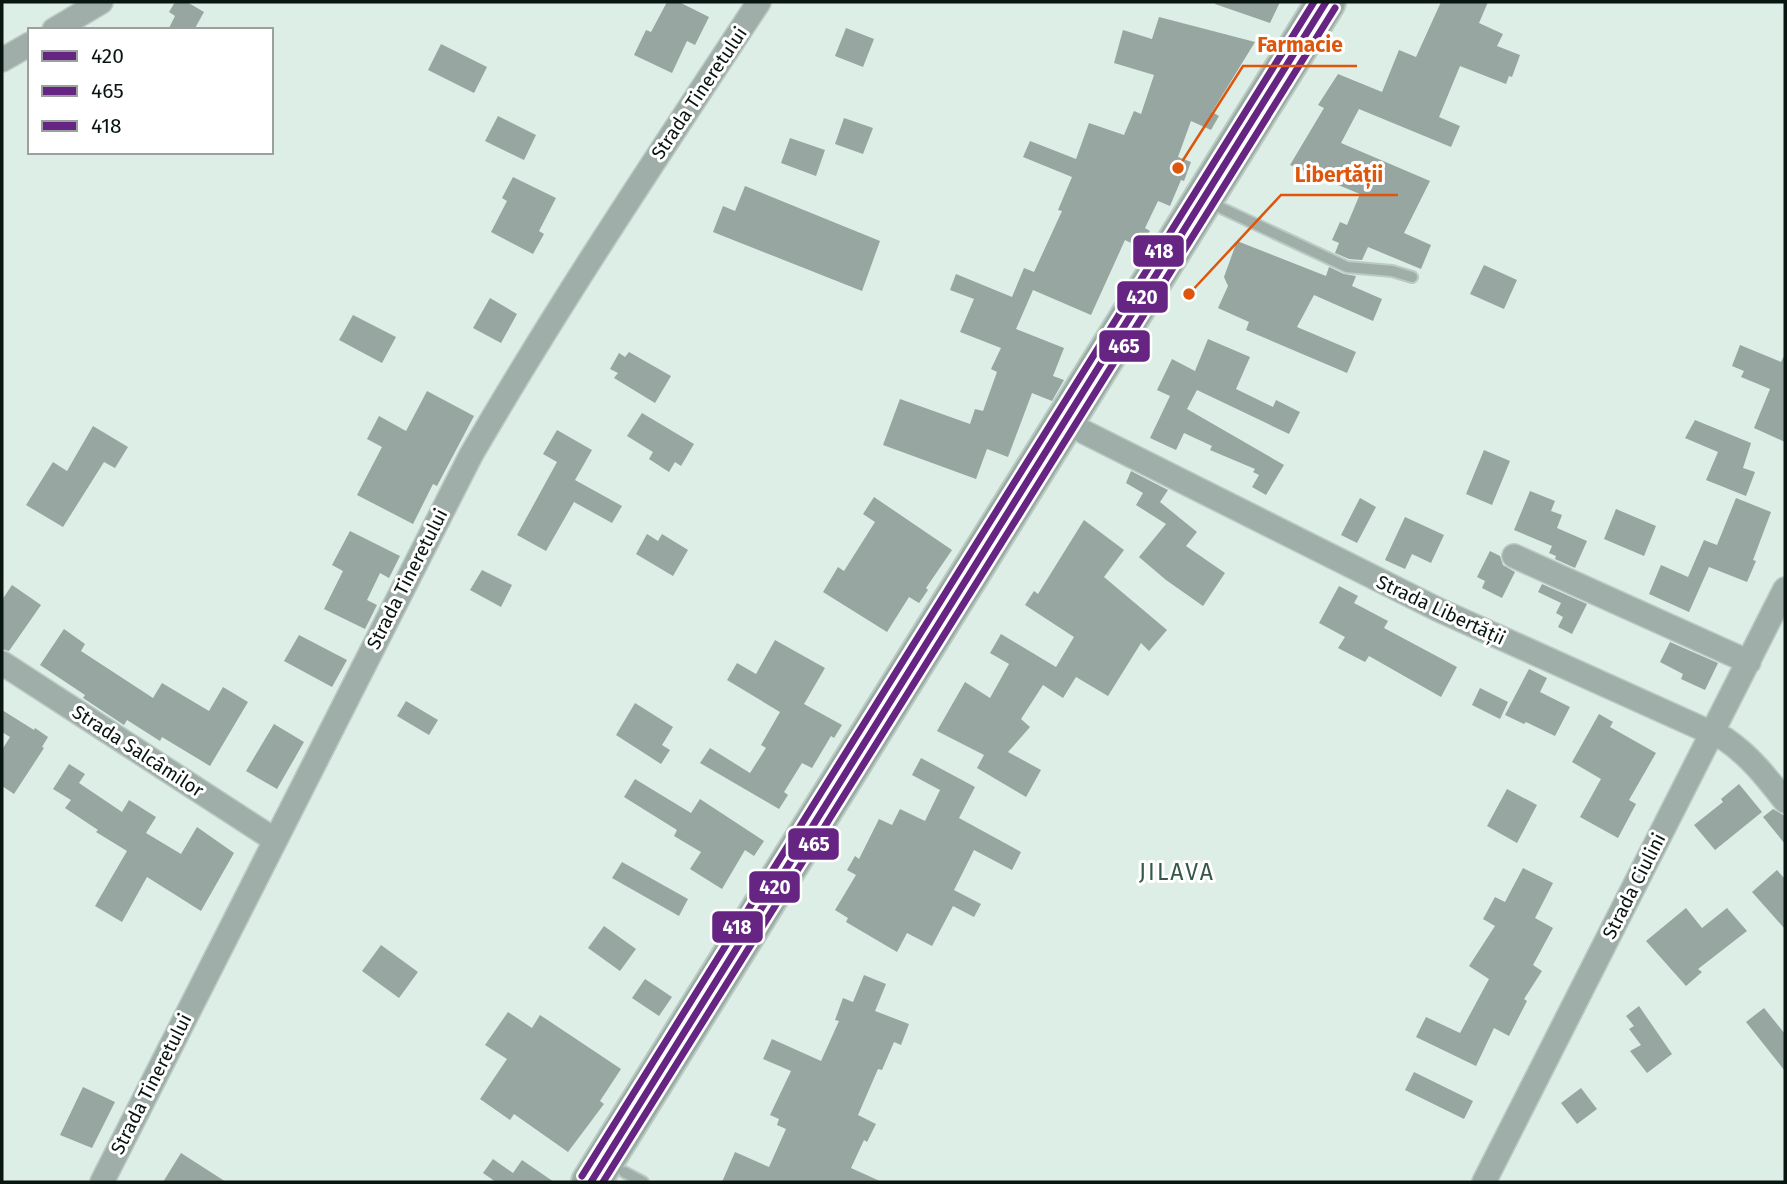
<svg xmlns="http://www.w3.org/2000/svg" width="1787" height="1184" font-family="'Fira Sans',sans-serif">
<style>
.building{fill:#97a6a0}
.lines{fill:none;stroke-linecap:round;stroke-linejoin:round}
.lane-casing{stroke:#bccac4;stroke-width:14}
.street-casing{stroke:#bccac4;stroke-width:26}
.highway-casing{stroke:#bccac4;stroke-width:42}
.lane{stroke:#9faea8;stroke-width:10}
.street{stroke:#9faea8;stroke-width:23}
.highway{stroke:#9aaca5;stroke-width:38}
.bus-1-casing{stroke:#fff;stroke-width:12}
.bus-2-casing{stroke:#fff;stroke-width:12}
.bus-3-casing{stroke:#fff;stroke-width:12}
.bus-1{stroke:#662483;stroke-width:7}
.bus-2{stroke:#662483;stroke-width:7}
.bus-3{stroke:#662483;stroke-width:7}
.labels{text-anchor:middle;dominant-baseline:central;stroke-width:6;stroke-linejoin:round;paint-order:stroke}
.street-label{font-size:19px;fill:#081510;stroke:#fff}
.quarter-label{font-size:23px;letter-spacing:2px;fill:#38574a;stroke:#fff}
.leader{fill:none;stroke:#dd560c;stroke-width:2.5}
.callout-dot{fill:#dd560c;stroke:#fff;stroke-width:2.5}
.callout-label{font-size:21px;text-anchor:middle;font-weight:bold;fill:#dd560c;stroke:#fff;stroke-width:6;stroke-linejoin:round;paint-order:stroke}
.line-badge{stroke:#fff;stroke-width:2.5}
.badge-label{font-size:19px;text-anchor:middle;font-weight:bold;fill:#fff}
</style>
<rect width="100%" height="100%" fill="#dceee6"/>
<path class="building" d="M175,2H187L204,12L194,30H168L175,16L169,12Z
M667,2H679L709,17L695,45L687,41L672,73L634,55L646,30L651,32Z
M1216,2H1280L1270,23L1215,4Z
M1441,2H1488L1479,23L1503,34L1497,46L1520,55L1512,77L1509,76L1506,84L1460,66L1439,117L1460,126L1451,147L1359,109L1341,143L1430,181L1404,233L1431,245L1421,269L1368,247L1362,260L1349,259L1335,253L1339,243L1332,240L1340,222L1347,225L1360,194L1290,165L1324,108L1318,105L1338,74L1382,92L1399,50L1416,57Z
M1159,17L1255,42L1212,112L1219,116L1211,130L1191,121L1178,157L1191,162L1184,181L1181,180L1170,206L1158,201L1145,228L1150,231L1139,247L1125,240L1091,315L1033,290L1016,329L1064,348L1053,376L1064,380L1052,401L1032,393L1008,457L987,449L976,479L883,445L900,399L970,424L975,409L983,411L997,372L991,369L1001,348L960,332L974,299L950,290L956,274L1012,297L1024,268L1034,272L1062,211L1058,210L1072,177L1023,157L1030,141L1076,159L1089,123L1124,135L1134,111L1141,114L1154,75L1114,63L1123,30L1152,39Z
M846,28L874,39L863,67L835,56Z
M441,44L487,67L474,93L428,70Z
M498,116L536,135L524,160L485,141Z
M844,118L873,128L863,154L835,144Z
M790,138L825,150L816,176L781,163Z
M513,177L556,198L539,231L544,234L533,254L491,232L507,201L502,198Z
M745,186L880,241L862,291L713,232L723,206L735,211Z
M1237,241L1326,276L1329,267L1344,274L1356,276L1352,286L1382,299L1373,321L1314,295L1297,327L1356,352L1347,373L1246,330L1249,322L1218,308L1228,286L1224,277Z
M1484,265L1517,280L1504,309L1470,294Z
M490,298L517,314L501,343L473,328Z
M353,315L396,337L382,363L339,340Z
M1208,339L1250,357L1236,389L1273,407L1276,400L1300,412L1289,434L1197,390L1187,409L1284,465L1266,495L1252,487L1259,475L1253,472L1255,469L1210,450L1212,446L1184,433L1176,450L1150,438L1170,396L1157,390L1172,359L1195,371Z
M1740,345L1781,362L1785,354V442L1754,428L1770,389L1741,377L1744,371L1732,366Z
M629,352L671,376L655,403L614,378L618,373L610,369L619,353L625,357Z
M427,391L474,416L437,486L433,484L413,524L357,495L382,447L367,439L379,416L406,431Z
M642,413L694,444L681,466L675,462L669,472L649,459L653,452L627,436Z
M1695,420L1751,443L1743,468L1755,472L1746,496L1706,480L1718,452L1685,438Z
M93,426L128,447L115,468L104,462L63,527L26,505L53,462L67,471Z
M557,430L592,450L575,480L622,506L612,523L574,502L546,551L517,535L557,462L543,454Z
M1484,450L1510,461L1492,505L1466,494Z
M1131,471L1168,490L1160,502L1197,532L1186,546L1225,573L1203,606L1166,580L1139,557L1166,524L1136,505L1143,493L1126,483Z
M1530,491L1555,501L1551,511L1562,515L1557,528L1587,541L1575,568L1555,559L1556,556L1549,553L1552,546L1514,530Z
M874,497L952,550L926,588L928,590L919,603L909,597L887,632L823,592L838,567L844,571L875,522L863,514Z
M1360,498L1376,507L1357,543L1341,535Z
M1736,498L1771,512L1753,560L1756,561L1747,582L1709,567L1689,612L1649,594L1661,565L1688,577L1704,540L1717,545Z
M1616,509L1656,526L1644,556L1604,539Z
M1405,517L1444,535L1431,563L1412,554L1405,569L1385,560Z
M1084,520L1124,550L1104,577L1167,630L1149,651L1141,643L1108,696L1076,677L1063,698L1043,685L1021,719L1030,727L1008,752L1041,770L1026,797L977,768L984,755L937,731L965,682L990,698L1009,664L990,653L1001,634L1056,667L1074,637L1025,605L1034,591L1038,594Z
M350,531L400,556L389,578L380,573L367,600L377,605L365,629L324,609L343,571L332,565Z
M647,534L658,541L662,534L688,550L673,576L636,554Z
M1490,551L1500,556L1503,565L1515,572L1502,598L1482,588L1485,581L1477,577Z
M482,570L512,585L501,607L470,590Z
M1542,584L1587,604L1572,634L1558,627L1563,617L1556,613L1561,603L1538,592Z
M12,585L41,605L9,651L2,649V600Z
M1339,586L1358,596L1354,603L1388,621L1384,628L1457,667L1441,697L1369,656L1365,662L1338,648L1345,637L1319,623Z
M64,629L85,644L81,651L153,698L162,683L209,711L223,687L248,702L210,766L162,737L160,741L127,720L124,725L83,698L85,695L40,665Z
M299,635L347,660L332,687L284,661Z
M775,640L825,668L804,704L842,725L834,738L831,736L812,768L802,763L784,792L788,795L779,809L700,763L710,748L750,773L766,748L761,745L780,712L727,680L737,663L756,674Z
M1670,642L1718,663L1705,690L1681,679L1683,674L1660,662Z
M1529,669L1547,678L1540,692L1570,707L1555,736L1526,722L1524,724L1505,715Z
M1480,688L1508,702L1500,719L1472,705Z
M406,701L438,720L429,735L397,716Z
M635,703L673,727L662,745L670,750L661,764L616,735Z
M2,710L34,730L35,728L48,737L42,747L44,748L14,794L2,786V750L10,737L2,732Z
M1599,714L1613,722L1610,727L1656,753L1629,800L1636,804L1618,838L1580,817L1601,779L1572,762Z
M274,724L304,742L277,789L246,771Z
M921,758L975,787L959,818L1021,852L1012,870L974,850L954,890L981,904L974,917L953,906L932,946L907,933L897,952L846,922L848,918L835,910L856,875L847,870L855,856L859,859L879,819L892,825L900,809L925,821L940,790L912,775Z
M69,764L85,774L79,783L122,812L129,800L156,817L146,833L181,854L197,827L234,853L201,911L147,877L122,922L95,906L127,851L96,832L98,830L65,808L71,800L53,789Z
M635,779L691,813L700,799L764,841L754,856L745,850L722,889L690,869L701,852L674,836L677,830L624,797Z
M1739,784L1762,812L1715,850L1694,825L1723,802L1721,799Z
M1507,789L1537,805L1517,843L1487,826Z
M1773,809L1785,816V844L1763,817Z
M622,862L688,899L679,916L612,878Z
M1523,868L1553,883L1535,918L1553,928L1533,965L1542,971L1524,999L1527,1001L1509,1036L1494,1028L1476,1066L1416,1037L1426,1017L1460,1033L1489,979L1469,966L1495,926L1483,919L1495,897L1505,902Z
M1777,870L1785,879V929L1752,892Z
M1686,908L1702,928L1727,908L1747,931L1698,969L1702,972L1686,986L1646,941Z
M604,926L636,949L620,971L588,948Z
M381,945L418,972L399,998L362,971Z
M864,975L886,984L875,1011L909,1024L901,1045L894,1042L882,1070L878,1069L858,1115L876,1124L867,1142L864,1140L851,1168L882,1182H722L735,1152L769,1167L786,1129L777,1125L779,1119L770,1115L791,1071L763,1059L772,1039L821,1061L839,1021L835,1020L843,998L853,1002Z
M645,979L672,997L659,1016L632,998Z
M1639,1006L1672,1054L1647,1073L1630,1051L1641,1045L1629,1029L1634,1026L1626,1016Z
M1764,1008L1785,1034V1071L1746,1022Z
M508,1012L532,1028L540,1015L621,1069L600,1101L604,1104L568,1152L514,1114L510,1120L480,1099L507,1059L485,1045Z
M1414,1072L1473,1101L1464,1119L1405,1090Z
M83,1087L115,1102L92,1148L60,1135Z
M1581,1088L1597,1109L1577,1124L1561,1103Z
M181,1153L226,1182H163Z
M493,1159L513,1173L522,1160L554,1182H496L483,1173Z"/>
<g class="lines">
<defs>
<path id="lane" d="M1221,208L1347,267L1392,271L1412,277
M624,1172L643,1182"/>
<path id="street" d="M54,30L101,2
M2,60L30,44
M1084,432L1439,610L1725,739C1750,756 1767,778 1785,801
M1514,556L1749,662
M2,663L275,840
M102,1182L471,455C561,300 661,151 759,2
M1484,1182L1785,589"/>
<path id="highway" d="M591,1182L1326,2"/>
</defs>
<use href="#lane" class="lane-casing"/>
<use href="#street" class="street-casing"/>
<use href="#highway" class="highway-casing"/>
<use href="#lane" class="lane"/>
<use href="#street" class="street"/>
<use href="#highway" class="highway"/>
<defs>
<path id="bus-1" d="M591,1182L1326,2"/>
<path id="bus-2" d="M603,1182L1335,8"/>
<path id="bus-3" d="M582,1176L1314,2"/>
</defs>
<use href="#bus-1" class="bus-1-casing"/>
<use href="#bus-2" class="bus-2-casing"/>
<use href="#bus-3" class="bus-3-casing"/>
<use href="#bus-1" class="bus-1"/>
<use href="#bus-2" class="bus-2"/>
<use href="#bus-3" class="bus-3"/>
</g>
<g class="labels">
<g class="street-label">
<text transform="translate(699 93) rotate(-56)">Strada Tineretului</text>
<text transform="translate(407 579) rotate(-63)">Strada Tineretului</text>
<text transform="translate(1441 610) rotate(25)">Strada Libertății</text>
<text transform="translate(138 751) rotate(33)">Strada Salcâmilor</text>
<text transform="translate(1634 886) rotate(-63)">Strada Ciulini</text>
<text transform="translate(151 1084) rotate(-63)">Strada Tineretului</text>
</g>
<g class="quarter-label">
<text x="1177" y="872">JILAVA</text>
</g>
</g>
<path class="leader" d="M1178 168L1243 66H1357M1189 294L1281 195H1398"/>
<g class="callout-dot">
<circle cx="1178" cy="168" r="7"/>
<circle cx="1189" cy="294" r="7"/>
</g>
<g class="callout-label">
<text x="1300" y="52">Farmacie</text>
<text x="1339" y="182">Libertății</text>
</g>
<g class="line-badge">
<rect x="1132" y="234" width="53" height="34" rx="7" fill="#662483"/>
<rect x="1116" y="280" width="53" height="34" rx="7" fill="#662483"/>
<rect x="1098" y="329" width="53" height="34" rx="7" fill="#662483"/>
<rect x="787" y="827" width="53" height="34" rx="7" fill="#662483"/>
<rect x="748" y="870" width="53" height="34" rx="7" fill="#662483"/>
<rect x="711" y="910" width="53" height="34" rx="7" fill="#662483"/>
</g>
<g class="badge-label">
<text x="1159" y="258">418</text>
<text x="1142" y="304">420</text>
<text x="1124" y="353">465</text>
<text x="814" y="851">465</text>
<text x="775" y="894">420</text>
<text x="737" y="934">418</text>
</g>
<rect width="1787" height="1184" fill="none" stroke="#081510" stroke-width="7"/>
<rect x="28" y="28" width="245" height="126" fill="#ffffff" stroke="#9ca19f" stroke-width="2"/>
<rect x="42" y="51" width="35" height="10" fill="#662483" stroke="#9ca19f" stroke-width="2"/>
<text x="91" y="63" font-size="21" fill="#081510">420</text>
<rect x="42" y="86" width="35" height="10" fill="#662483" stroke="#9ca19f" stroke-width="2"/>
<text x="91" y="98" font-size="21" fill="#081510">465</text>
<rect x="42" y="121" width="35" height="10" fill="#662483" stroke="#9ca19f" stroke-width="2"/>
<text x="91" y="133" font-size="21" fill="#081510">418</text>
</svg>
